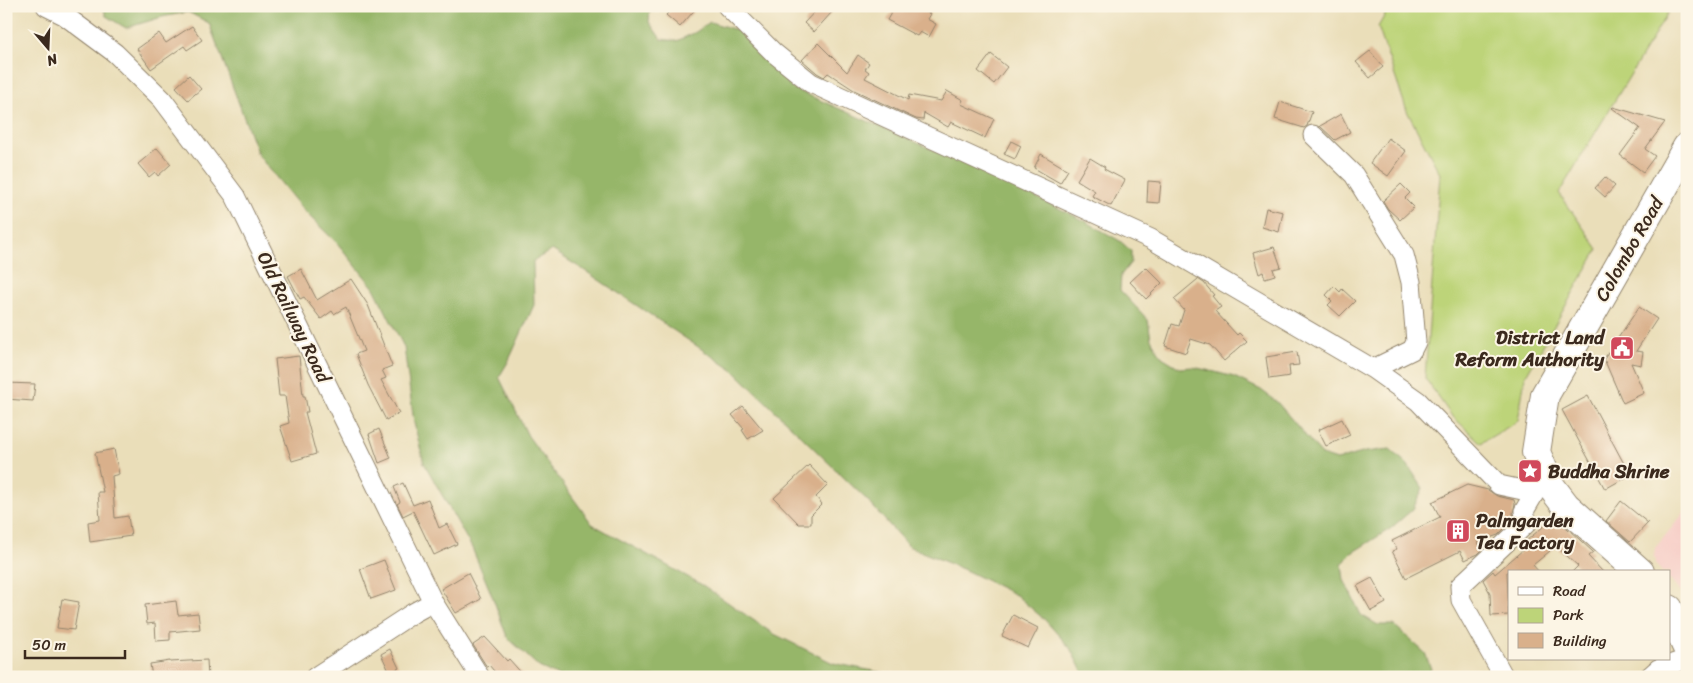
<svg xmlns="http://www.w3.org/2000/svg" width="1693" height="683" font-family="Sriracha,sans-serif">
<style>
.built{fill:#f7d0c9}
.green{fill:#bdd479;stroke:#7c7f4c}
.forest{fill:#96b669;stroke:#687044}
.building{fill:#d9b08b}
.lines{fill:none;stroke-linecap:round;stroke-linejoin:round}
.minor-casing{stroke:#92846c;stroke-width:21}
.highway-casing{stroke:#92846c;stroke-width:30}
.minor{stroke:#fff;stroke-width:19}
.highway{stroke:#fff;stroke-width:28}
.labels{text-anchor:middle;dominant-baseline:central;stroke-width:4;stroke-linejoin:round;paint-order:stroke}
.street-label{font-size:19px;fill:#3b2a1e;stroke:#fcf5e5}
.poi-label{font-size:19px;font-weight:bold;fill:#3b2a1e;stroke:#fcf5e5;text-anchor:start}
</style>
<rect width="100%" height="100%" fill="#fcf5e5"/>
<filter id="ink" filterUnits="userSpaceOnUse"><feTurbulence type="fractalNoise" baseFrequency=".02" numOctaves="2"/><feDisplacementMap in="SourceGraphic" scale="10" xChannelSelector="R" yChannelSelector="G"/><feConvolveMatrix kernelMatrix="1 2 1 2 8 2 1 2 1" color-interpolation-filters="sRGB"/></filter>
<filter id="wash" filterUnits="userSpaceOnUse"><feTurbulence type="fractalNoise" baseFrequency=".0096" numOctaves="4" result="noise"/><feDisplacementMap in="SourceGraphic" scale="20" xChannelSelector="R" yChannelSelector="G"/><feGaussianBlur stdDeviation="1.12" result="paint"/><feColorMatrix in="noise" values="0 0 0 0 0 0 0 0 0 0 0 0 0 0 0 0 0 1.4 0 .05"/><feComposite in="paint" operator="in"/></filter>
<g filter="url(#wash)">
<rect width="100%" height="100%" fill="#eadeb9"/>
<path class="built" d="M1687,509V603L1681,591L1669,579V572H1662L1656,565L1654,556L1655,548Z"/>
<path class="green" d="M1390,6H1672L1559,193L1598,249L1525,377L1518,421L1481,443L1451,415L1425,378L1440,174L1407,111L1378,27Z"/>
<path class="forest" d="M103,6H650L649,22L661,39L677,41L696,32L710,22L737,30L792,88L984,172L1085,221L1120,241L1131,251V262L1121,275L1120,290L1148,320L1151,339L1162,357L1180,368L1193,367L1215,372L1234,377L1261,390L1277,402L1322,455L1337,460L1366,452L1390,449L1407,464L1423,488L1413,509L1390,529L1350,554L1342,565L1344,580L1361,615L1378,625H1394L1425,653L1431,669L1425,677H1085L1070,648L1045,620L1016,595L965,570L908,546L868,501L734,371L590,274L552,250L533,261L534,305L508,362L499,377L528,436L592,524L704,586L772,633L833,663L903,677H561L539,667L507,637L493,598L472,548L424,463L414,423L404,347L374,288L338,244L304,211L258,155L209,23L188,12L162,17L126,28L106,16Z"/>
<g id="blocks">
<path class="building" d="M674,6H698L680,27L666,15Z
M820,6H826L832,12L814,32L804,23Z
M895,6H915L930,14L927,19L936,24L929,37L920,32L917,36L887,20Z
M192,26L202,40L187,50L184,46L151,69L137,49L159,33L166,43Z
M818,43L847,72L858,55L869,63L865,69L869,72L865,78L908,100L909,95L941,101L947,91L963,100L961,104L994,119L985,138L951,122L948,127L924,113L923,120L916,119L854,90L828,73L824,77L817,73L802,60Z
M1370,51L1383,67L1370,78L1356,62Z
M991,54L1007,67L994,84L978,71Z
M189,75L201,89L188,100L176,87Z
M1280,102L1312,112L1307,126L1304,128L1275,119Z
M1613,107L1665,122L1645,149L1655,156L1643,172L1620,155L1640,128L1612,108Z
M1341,114L1350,132L1335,140L1320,126Z
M1388,138L1406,151L1388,176L1370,163Z
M1011,141L1021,146L1015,159L1004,154Z
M157,148L171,164L158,176L155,172L149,177L138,164Z
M1041,154L1068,170L1060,183L1034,168Z
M1090,158L1105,167L1104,169L1125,180L1111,206L1092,196L1095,191L1077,180Z
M1605,177L1615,186L1605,197L1595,188Z
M1148,181L1161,182L1159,203L1147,202Z
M1401,184L1410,193L1405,198L1414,207L1400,220L1388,209L1383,201Z
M1266,208L1283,212L1279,232L1262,227Z
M1274,247L1281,267L1273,269L1275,275L1265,278L1263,272L1259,274L1253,253Z
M1146,267L1162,283L1146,299L1130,282Z
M301,269L317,300L351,279L368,305L392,366L382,370L386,378L381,380L399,413L386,420L368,385L356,354L364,351L346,307L334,314L332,311L321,319L304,297L300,299L288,276Z
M1198,279L1204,283L1214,295L1212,296L1221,307L1215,311L1237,335L1239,333L1247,341L1224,361L1210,345L1191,339L1186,353L1165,346L1172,324L1179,326L1184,310L1174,299Z
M1334,286L1340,292L1342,289L1355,301L1340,316L1328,305L1332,301L1326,295Z
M1639,307L1657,319L1636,351L1643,352L1641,365L1631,363L1644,393L1623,403L1604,359Z
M1297,352L1299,365L1289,366L1290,376L1269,379L1266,357Z
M299,356L303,396H305L308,412H305L316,454L292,461L280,426L289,423L285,396H279L275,359Z
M6,383L35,384L33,401L6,399Z
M1588,396L1630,475L1605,489L1562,410Z
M743,406L763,430L748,439L742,430L744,429L732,415Z
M1342,419L1350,435L1326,446L1318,430Z
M379,429L391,458L379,463L369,434Z
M114,449L119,474L112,476L115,518L128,516L131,536L90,542L88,522L100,520L98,492H103L95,453Z
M809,465L828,485L816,497L822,504L811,515V524H799L774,498Z
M403,483L413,505L428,499L439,528L447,524L457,544L434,555L413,511L403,516L397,504L400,502L394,487Z
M1467,485L1488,490L1497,496L1514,500L1515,504L1513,513L1514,519L1498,535L1478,542L1482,550L1478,554L1465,560L1460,551L1406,578L1392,551L1397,549L1392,541L1440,517L1432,502Z
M1621,501L1648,523L1630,542L1606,521Z
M1555,517L1593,552L1588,556L1603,572H1572L1578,566L1556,546L1533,565L1539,572H1507L1509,615L1491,616L1490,593L1483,580L1493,571L1495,574L1524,549L1521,545Z
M384,560L396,590L371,599L360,569Z
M468,573L481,599L456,613L441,589Z
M1372,578L1386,603L1371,611L1357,586Z
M62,599L79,602L74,630L57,628Z
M176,601L178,615L198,613L200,629L170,632V640L156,641L155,623L147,624L145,605Z
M1013,615L1038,628L1028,648L1002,636Z
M485,637L507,661L509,659L525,677H499L489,665L487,667L473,645Z
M390,649L399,668L390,673L381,654Z
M207,660L208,677H186V674L169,677H152L150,664L170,661V662Z"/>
</g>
</g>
<g filter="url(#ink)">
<use href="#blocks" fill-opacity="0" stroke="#92846c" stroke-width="1"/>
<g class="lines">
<defs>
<path id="minor" d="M46,6L64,15L115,53L162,99L235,196L433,602L480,677
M727,6L774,53L811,83L1151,239L1373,369L1418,401L1499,485L1527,491L1550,485
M1313,135L1354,175L1404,255L1411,282L1416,342L1412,350L1373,369
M315,677L413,613L433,602
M1504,677L1461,600L1460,586L1527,523L1524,511L1537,489
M1649,677L1658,669L1687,659"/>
<path id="highway" d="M1640,572L1566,506L1550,485L1536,452L1545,395L1687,147
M1669,609L1687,648"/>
</defs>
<use href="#minor" class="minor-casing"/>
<use href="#highway" class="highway-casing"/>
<use href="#minor" class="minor"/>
<use href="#highway" class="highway"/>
</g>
</g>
<defs>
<symbol id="civic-square" viewBox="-11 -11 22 22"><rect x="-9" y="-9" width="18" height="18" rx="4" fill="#d1495b" stroke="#fcf5e5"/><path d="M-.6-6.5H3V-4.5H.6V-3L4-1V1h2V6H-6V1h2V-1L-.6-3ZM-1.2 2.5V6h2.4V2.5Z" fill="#fff"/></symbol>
<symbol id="sight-square" viewBox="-11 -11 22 22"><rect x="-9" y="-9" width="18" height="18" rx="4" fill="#d1495b" stroke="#fcf5e5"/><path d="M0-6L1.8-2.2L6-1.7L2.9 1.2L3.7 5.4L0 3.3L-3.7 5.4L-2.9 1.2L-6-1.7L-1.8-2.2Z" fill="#fff"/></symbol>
<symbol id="building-square" viewBox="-11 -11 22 22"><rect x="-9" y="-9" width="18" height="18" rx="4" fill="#d1495b" stroke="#fcf5e5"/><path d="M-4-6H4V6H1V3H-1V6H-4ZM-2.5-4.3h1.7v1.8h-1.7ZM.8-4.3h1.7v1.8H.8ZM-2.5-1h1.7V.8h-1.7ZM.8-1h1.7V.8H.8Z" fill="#fff"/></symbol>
</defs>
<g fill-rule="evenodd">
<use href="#civic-square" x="1608" y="334" width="28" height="28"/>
<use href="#sight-square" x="1516" y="457" width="28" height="28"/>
<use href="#building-square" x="1444" y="517" width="28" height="28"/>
</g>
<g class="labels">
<g class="street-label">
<text transform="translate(1629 249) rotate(-60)">Colombo Road</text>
<text transform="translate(294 317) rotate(64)">Old Railway Road</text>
</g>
<g class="poi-label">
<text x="1604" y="337" text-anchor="end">District Land<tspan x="1604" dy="22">Reform Authority</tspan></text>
<text x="1548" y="471">Buddha Shrine</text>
<text x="1476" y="520">Palmgarden<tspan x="1476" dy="22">Tea Factory</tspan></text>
</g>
</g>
<rect width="1693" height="683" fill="none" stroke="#fcf5e5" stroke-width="25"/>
<rect x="1508" y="570" width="162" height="90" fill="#fcf5e5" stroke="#afa495"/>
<rect x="1518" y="587" width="25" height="8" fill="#ffffff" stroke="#afa495"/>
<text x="1553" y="596" font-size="15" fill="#3b2a1e">Road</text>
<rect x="1518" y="608" width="25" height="15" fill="#bdd479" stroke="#afa495"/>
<text x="1553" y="620" font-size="15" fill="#3b2a1e">Park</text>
<rect x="1518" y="633" width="25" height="15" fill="#d9b08b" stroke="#afa495"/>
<text x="1553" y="646" font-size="15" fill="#3b2a1e">Building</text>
<g transform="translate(48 48) rotate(161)" stroke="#fcf5e5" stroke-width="4" paint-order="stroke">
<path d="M0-4L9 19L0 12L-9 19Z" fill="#3b2a1e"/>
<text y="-8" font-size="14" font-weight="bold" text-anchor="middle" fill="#3b2a1e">N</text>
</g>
<path d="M25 650v8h100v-8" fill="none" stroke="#3b2a1e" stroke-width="2.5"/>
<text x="32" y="650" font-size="15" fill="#3b2a1e" stroke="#fcf5e5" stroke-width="4" paint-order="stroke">50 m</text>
</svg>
